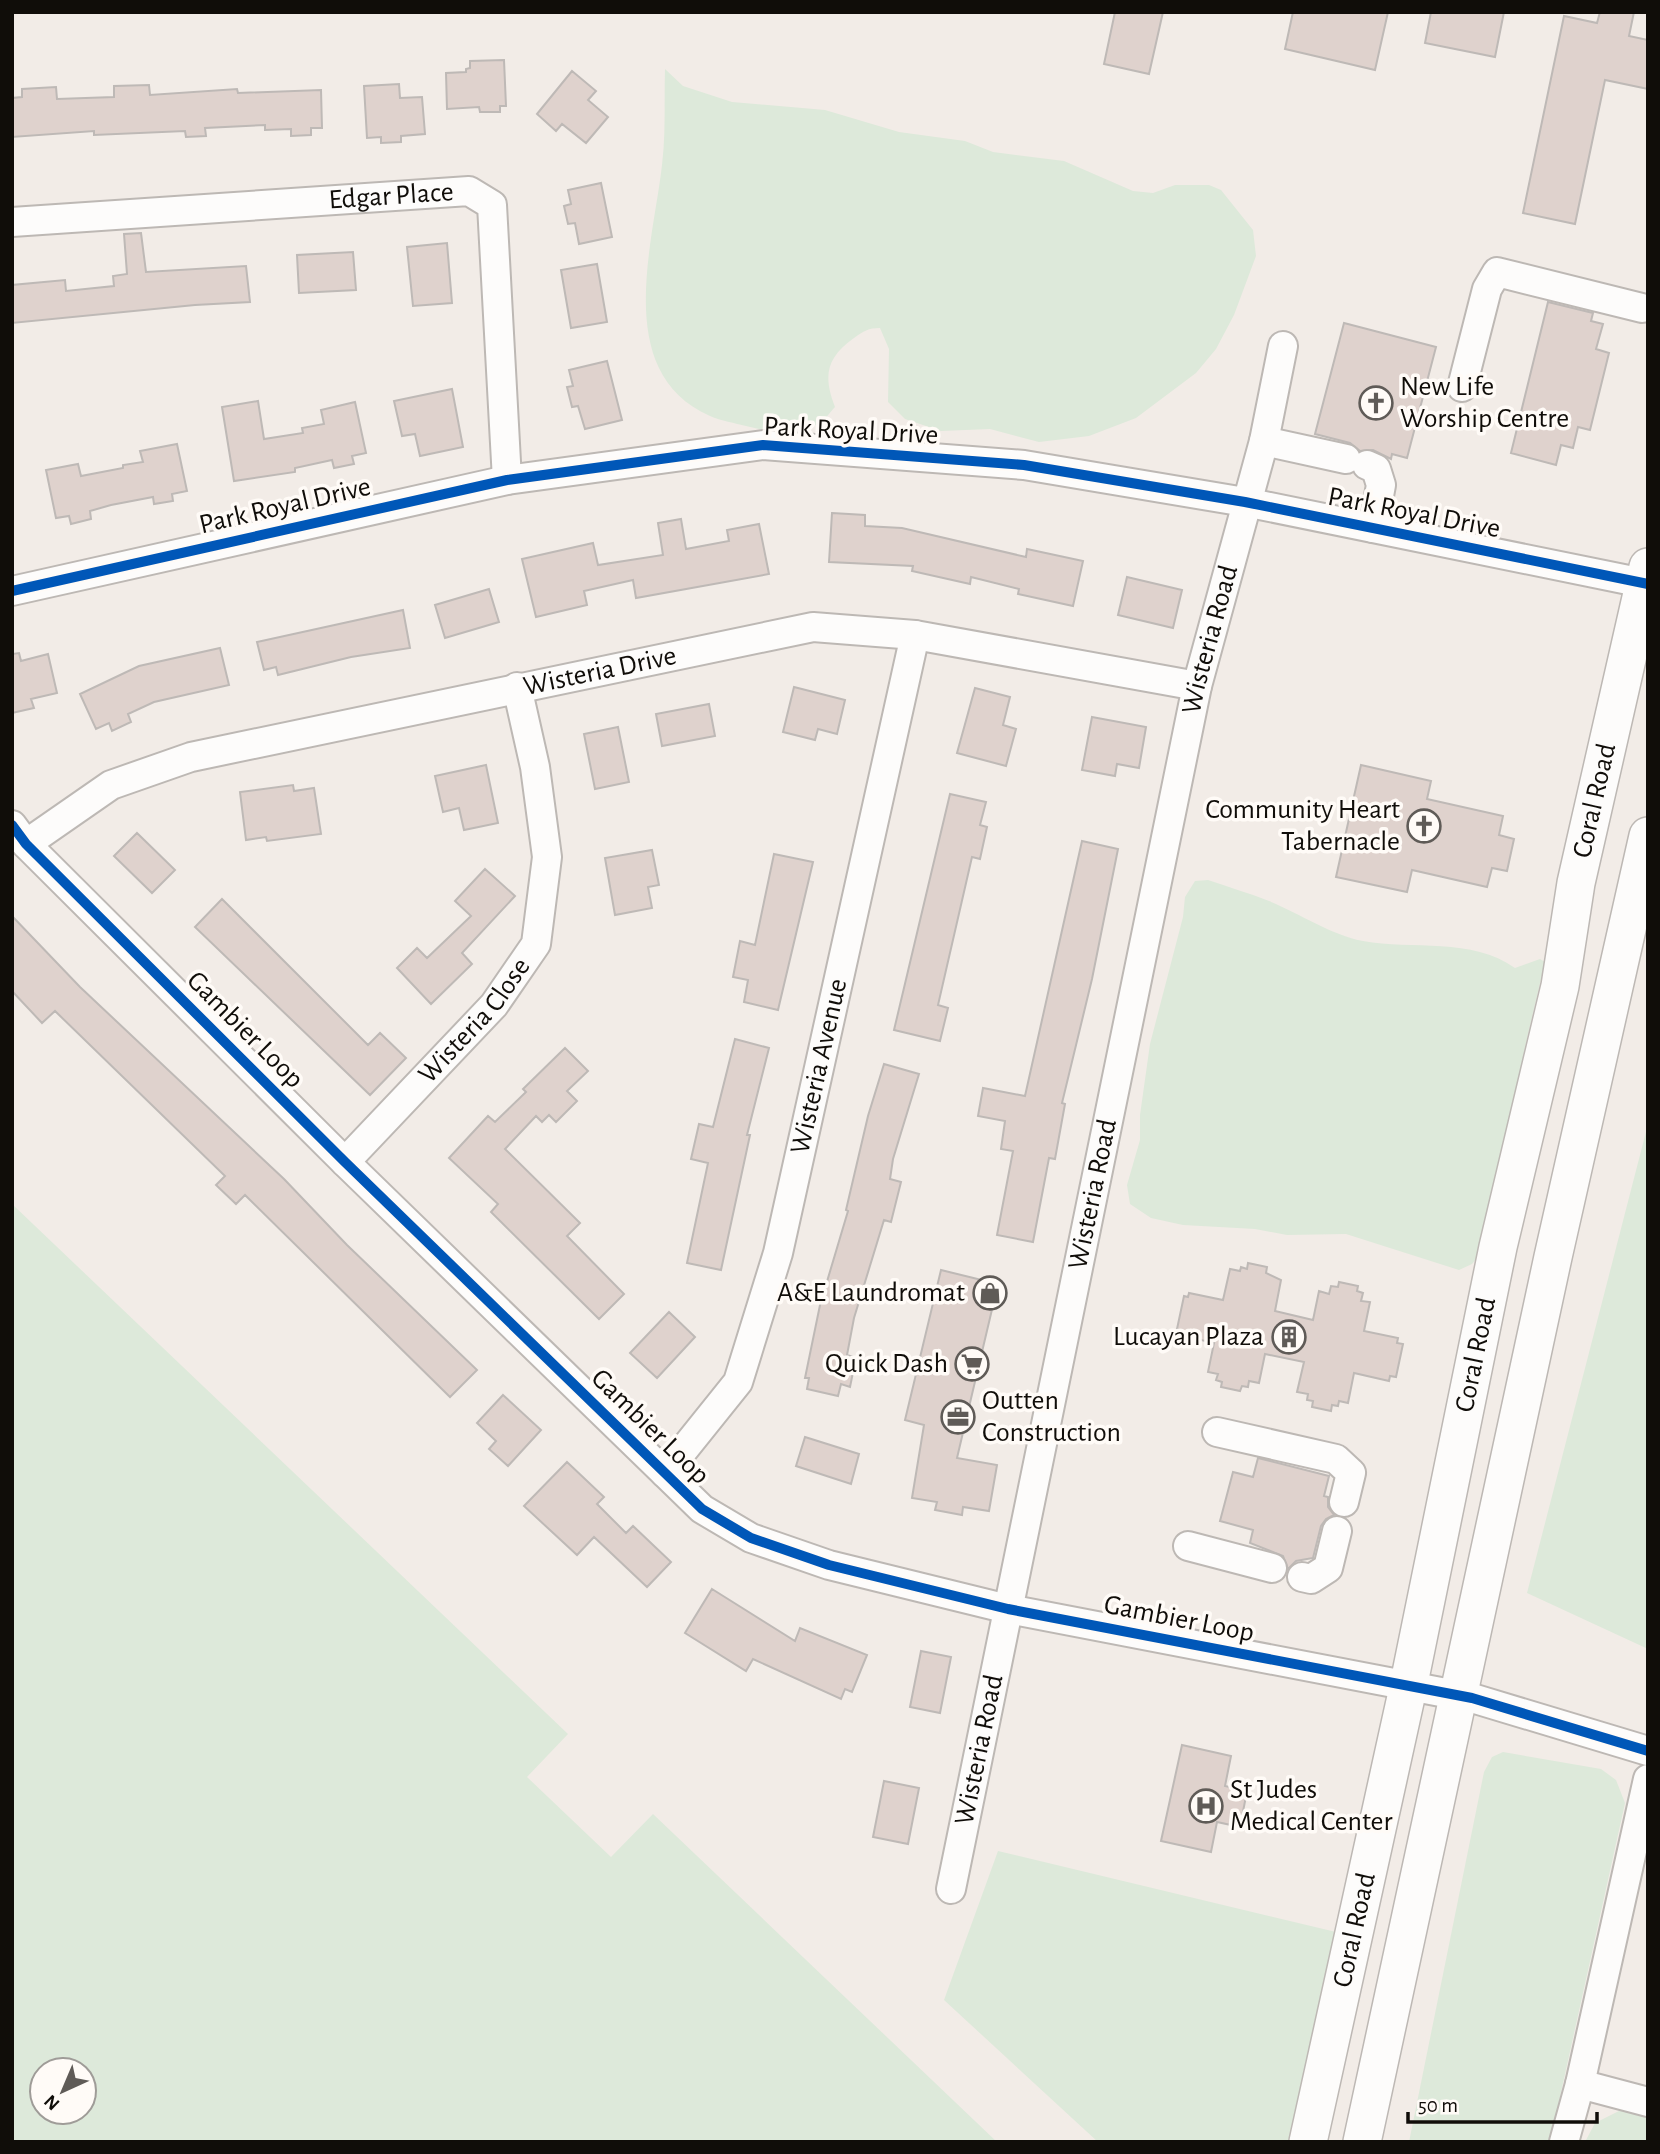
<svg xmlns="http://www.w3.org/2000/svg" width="1660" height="2154" font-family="'Alegreya Sans',sans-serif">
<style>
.green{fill:#dde9da;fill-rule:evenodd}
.building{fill:#dfd2cd;stroke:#beb9b6;stroke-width:2}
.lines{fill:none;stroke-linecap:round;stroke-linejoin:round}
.minor-casing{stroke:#bdb8b4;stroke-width:32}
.major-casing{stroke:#bdb8b4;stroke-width:40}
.minor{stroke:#fdfcfb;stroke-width:28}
.major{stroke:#fdfcfb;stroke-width:37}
.cycleway-casing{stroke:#fffbf7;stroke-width:15}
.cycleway{stroke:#0057b8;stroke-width:10}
.labels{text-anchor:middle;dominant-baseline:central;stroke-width:7;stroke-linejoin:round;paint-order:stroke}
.street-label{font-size:28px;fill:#100d09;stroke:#fffbf7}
.poi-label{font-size:28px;fill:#100d09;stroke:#fffbf7;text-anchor:end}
</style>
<rect width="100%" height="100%" fill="#f2ece7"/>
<path class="green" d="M665,69L683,86L732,102L825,110L899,132L965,141L993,152L1064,161L1133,191L1153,193L1175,185H1209L1221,190L1253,230L1256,256L1234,315L1216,349L1196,373L1136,418L1089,436L1039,442L990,429L941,431L905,419L888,402L889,349L880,328C868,328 864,331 854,338C826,358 823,376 835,407C830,412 825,420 820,423C800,434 768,432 746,426C735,423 721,421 710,416C612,373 653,245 662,165C666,133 664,100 665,69Z
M1208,880C1228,887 1249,893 1269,901C1301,914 1329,934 1363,941C1412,950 1472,937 1515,968L1540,959L1545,962L1524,1051L1520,1089L1488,1245L1472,1264L1459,1270L1346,1234L1287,1235L1255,1229L1183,1225L1151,1218L1130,1204L1127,1185L1140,1140V1115L1150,1044L1183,917L1185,897L1195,881Z
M1648,1124V1649L1527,1593Z
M12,1204L568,1734L527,1777L611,1857L653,1814L997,2142H12ZM84,2070V2112H42V2070Z
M1503,1752L1601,1769L1616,1780L1625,1803L1550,2142H1409L1484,1772L1492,1757Z
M998,1851L1336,1932L1297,2142H1098L944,2000Z
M1623,2109L1648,2110V2142H1585L1595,2123Z"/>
<path class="building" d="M1115,12H1163L1149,74L1104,64Z
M1293,12H1388L1375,70L1285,49Z
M1431,12H1504L1495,57L1425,43Z
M1600,12H1634L1629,36L1648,40V89L1605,80L1575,224L1523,213L1564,16L1597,23Z
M504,60L506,106H500V112H480L479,107L447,109L446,73L466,72V69L470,68V61Z
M572,71L596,91L588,100L608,117L586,143L562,124L556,131L537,114Z
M399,84L400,98L422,97L425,134L401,136V142L381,143V137L367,138L364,86Z
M149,85L150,95L237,89L238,93L321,90L322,128H311V135L291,136V129L265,130V125L205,128L206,136L186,137L185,131L94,135V131L12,137V98L22,97V89L56,87L57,99L114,97V86Z
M601,183L612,237L579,244L575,223L568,224L564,206L571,204L568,190Z
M141,233L146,272L246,266L250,302L195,305L12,323V285L65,280L66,291L114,286L113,276L127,274L124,234Z
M447,243L452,303L413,306L407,247Z
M353,252L356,290L299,293L297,255Z
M597,264L607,322L571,328L561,270Z
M1548,302L1593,313L1591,321L1603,324L1596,349L1609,353L1590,430L1578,427L1573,448L1561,445L1556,465L1511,453Z
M1344,323L1436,347L1407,458L1392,454L1391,459L1373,450L1360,451L1350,443L1315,434Z
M607,361L622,420L585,429L578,406L572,407L567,387L573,386L569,370Z
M452,389L463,447L420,456L415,434L402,436L394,401Z
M258,401L264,439L303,433L302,428L324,424L321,410L355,402L366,453L352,456L354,464L334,468L332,460L295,468V472L234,481L222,407Z
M177,444L187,491L172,494L173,501L154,504L153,497L111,505L90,511L91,519L71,524L69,516L56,518L46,470L78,464L81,476L123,468V465L143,462L140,451Z
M832,513L865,515V526L902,528L1026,557L1027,549L1083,561L1073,606L1018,594L1019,589L971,577L970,584L912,571L913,566L829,562Z
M681,519L686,549L729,541L727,530L759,524L769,574L636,598L633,580L584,591L587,605L536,617L522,559L593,543L598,565L663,555L658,523Z
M1127,577L1182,590L1173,628L1118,615Z
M489,589L499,622L445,638L435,605Z
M403,610L410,648L351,657L278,675L276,667L264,670L257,642Z
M220,648L229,685L154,702L128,714L131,722L112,731L109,723L96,729L80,694L139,666Z
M19,653L21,661L48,654L57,693L31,699L34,708L12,713V654Z
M794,687L845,700L837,734L818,729L815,740L783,732Z
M975,688L1010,697L1003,725L1016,729L1006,766L957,753Z
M709,704L715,736L662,746L656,714Z
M1092,717L1146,727L1139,768L1117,764L1115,776L1082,770Z
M618,727L629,782L595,789L584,734Z
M486,765L498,823L464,830L459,808L443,812L435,776Z
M1361,765L1431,781L1427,799L1503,816L1499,835L1514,839L1507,871L1492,868L1487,887L1412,870L1407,892L1336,877Z
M293,785L294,791L314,788L321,834L267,841L266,837L246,840L240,792Z
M950,794L986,802L980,825L987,827L980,859L972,857L938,1005L948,1008L940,1041L894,1030Z
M137,833L175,870L152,893L114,856Z
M1082,841L1118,849L1092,979L1062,1103L1065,1104L1055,1159L1049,1158L1033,1242L997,1235L1013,1151L1001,1149L1005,1121L978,1116L983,1088L1025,1096Z
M652,850L659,885L648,887L652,908L615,915L605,858Z
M774,854L813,862L778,1010L744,1002L748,980L733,977L740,941L755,945Z
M485,869L515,896L462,953L472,964L431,1004L397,968L417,948L427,958L471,916L455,901Z
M222,899L368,1045L380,1033L406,1058L370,1095L195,927Z
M12,916L80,987L284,1179L347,1245L477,1370L450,1397L245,1195L236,1204L216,1185L225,1176L55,1011L42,1023L12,991Z
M735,1039L769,1048L747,1135H750L721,1270L687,1263L708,1163L691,1159L699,1124L713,1127Z
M565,1048L588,1071L567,1091L577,1101L556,1122L549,1115L542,1122L536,1116L505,1149L580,1223L567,1236L624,1294L599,1319L491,1212L498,1204L449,1158L488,1116L495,1122L526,1092L523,1089Z
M884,1064L919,1074L893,1159L890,1179L901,1182L891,1222L884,1220L854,1318L847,1355L856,1358L850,1387L841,1384L838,1396L807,1389L809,1378H805L820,1305L848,1211L846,1210L868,1116Z
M1248,1263L1267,1267L1266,1273L1281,1280L1275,1311L1313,1320L1319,1291L1329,1294L1331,1286L1338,1287L1339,1282L1358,1286L1357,1291L1363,1293L1361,1301L1370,1302L1364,1331L1398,1338L1397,1343L1403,1344L1396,1377L1390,1376L1389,1381L1354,1373L1348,1403L1339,1401L1338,1406L1332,1405L1331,1411L1312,1407L1313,1401L1307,1400L1308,1394L1297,1392L1304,1362L1265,1354L1259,1383L1249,1381L1248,1387L1242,1386L1240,1391L1221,1387L1222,1382L1216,1380L1218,1374L1208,1372L1214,1343L1180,1335L1181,1330L1177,1329L1184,1296L1188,1297L1189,1293L1223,1300L1230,1269L1240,1271L1241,1267L1247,1269Z
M941,1270L998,1284L957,1458L997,1465L989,1511L963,1507L962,1515L935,1510L937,1502L912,1498L924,1425L905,1420Z
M669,1312L695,1337L657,1378L630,1353Z
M503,1395L541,1430L508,1466L489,1449L496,1441L477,1423Z
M805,1437L859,1454L851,1484L796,1466Z
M1258,1458L1329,1476L1324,1496L1328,1497V1507L1334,1515L1326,1519L1321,1526L1313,1558L1296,1561L1288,1569L1283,1556L1250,1543L1253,1530L1220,1521L1233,1472L1253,1477Z
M567,1462L604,1497L597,1504L626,1533L633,1526L671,1562L647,1587L594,1537L577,1555L524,1506Z
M712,1589L795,1641L800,1628L867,1655L852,1692L845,1689L841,1699L753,1659L746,1671L685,1633Z
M921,1651L951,1657L940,1713L910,1707Z
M1182,1745L1231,1756L1225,1786L1247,1791L1240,1827L1217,1822L1211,1852L1161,1841Z
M884,1781L919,1788L908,1844L873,1837Z"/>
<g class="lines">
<defs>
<g id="minor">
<path id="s1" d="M12,222L469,191L492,205L507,480"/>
<path d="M1462,387L1487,289L1497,272L1642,308"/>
<path d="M1264,441L1346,459"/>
<path d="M1367,465L1376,469L1381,485L1373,528"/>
<path d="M12,591L507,480L763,445L1024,465L1245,502L1648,584"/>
<path d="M12,825L26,844L345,1162L665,1473L702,1509L751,1538L829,1565L1008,1609L1472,1698L1648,1751"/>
<path id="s2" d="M26,844L111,785L191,757L813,627L915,635L1197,686"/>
<path id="s3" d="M345,1162L494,1005L536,944L547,857L535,767L517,687"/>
<path d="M1217,1432L1336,1459L1351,1473L1344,1502"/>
<path id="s4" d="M665,1473L738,1382L778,1253L915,635"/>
<path d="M1188,1546L1272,1568"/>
<path d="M1302,1577L1311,1579L1328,1568L1337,1531"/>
<path id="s5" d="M951,1889L1197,686L1264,441L1283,346"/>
<path d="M1580,2084L1648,2102"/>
<path d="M1564,2142L1580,2084L1648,1779"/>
</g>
<g id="major">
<path id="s6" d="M1308,2142L1408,1688L1498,1247L1560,986L1576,883L1648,567"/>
<path d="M1362,2142L1553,1257L1648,836"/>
</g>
</defs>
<use href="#minor" class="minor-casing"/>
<use href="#major" class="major-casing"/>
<use href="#minor" class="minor"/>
<use href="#major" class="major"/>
<defs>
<path id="cycleway" d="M12,591L507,480L763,445L1024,465L1245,502L1648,584
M12,825L26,844L345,1162L665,1473L702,1509L751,1538L829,1565L1008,1609L1472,1698L1648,1751"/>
</defs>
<use href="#cycleway" class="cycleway-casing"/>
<use href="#cycleway" class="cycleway"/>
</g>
<defs>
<symbol id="church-ring" viewBox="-11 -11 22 22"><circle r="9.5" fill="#fffbf7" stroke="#5f5b57" stroke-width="1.5"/><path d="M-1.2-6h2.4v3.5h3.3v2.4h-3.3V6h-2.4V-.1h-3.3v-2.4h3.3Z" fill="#5f5b57"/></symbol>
<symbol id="shop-ring" viewBox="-11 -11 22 22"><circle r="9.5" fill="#fffbf7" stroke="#5f5b57" stroke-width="1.5"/><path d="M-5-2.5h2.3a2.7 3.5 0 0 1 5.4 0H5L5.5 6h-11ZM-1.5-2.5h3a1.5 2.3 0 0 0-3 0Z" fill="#5f5b57"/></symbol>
<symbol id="building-ring" viewBox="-11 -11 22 22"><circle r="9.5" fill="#fffbf7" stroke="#5f5b57" stroke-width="1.5"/><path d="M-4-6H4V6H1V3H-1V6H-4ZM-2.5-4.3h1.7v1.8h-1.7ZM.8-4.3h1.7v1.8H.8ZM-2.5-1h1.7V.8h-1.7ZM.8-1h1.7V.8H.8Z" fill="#5f5b57"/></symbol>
<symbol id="supermarket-ring" viewBox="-11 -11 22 22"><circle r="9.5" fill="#fffbf7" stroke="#5f5b57" stroke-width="1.5"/><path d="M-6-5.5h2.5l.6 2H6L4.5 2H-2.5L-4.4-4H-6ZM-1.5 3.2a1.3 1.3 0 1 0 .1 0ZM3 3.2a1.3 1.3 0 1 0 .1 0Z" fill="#5f5b57"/></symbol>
<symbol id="office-ring" viewBox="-11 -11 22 22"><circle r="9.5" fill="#fffbf7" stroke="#5f5b57" stroke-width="1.5"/><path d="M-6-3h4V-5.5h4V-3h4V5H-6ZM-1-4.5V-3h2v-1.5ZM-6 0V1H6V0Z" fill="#5f5b57"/></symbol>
<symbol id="hospital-ring" viewBox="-11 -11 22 22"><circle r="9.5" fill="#fffbf7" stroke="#5f5b57" stroke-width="1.5"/><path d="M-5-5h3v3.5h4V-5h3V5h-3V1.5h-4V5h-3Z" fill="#5f5b57"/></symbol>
</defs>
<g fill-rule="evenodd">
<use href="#church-ring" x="1357" y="384" width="38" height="38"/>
<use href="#church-ring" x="1405" y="807" width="38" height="38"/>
<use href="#shop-ring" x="971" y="1274" width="38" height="38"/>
<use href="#building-ring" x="1270" y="1318" width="38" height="38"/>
<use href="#supermarket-ring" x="953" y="1345" width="38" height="38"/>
<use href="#office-ring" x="939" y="1398" width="38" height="38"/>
<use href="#hospital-ring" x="1187" y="1787" width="38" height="38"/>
</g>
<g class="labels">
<g class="street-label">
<text stroke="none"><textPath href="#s1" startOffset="380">Edgar Place</textPath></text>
<text transform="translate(851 431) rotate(3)">Park Royal Drive</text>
<text transform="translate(285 506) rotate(-13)">Park Royal Drive</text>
<text transform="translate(1414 513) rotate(11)">Park Royal Drive</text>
<text stroke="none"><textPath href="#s5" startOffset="1276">Wisteria Road</textPath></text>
<text stroke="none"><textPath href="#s2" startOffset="606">Wisteria Drive</textPath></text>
<text stroke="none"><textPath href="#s6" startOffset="1372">Coral Road</textPath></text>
<text stroke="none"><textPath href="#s3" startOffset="192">Wisteria Close</textPath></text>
<text transform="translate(245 1030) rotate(45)">Gambier Loop</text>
<text stroke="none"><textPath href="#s4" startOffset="443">Wisteria Avenue</textPath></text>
<text stroke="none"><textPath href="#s5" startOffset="709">Wisteria Road</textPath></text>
<text stroke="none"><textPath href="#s6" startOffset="805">Coral Road</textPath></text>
<text transform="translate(650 1427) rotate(44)">Gambier Loop</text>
<text transform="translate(1179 1619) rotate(11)">Gambier Loop</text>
<text stroke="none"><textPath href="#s5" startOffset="142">Wisteria Road</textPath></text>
<text stroke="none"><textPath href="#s6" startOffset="217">Coral Road</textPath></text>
</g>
<g class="poi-label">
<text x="1400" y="387" text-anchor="start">New Life<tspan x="1400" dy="32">Worship Centre</tspan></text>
<text x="1400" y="810">Community Heart<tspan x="1400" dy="32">Tabernacle</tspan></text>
<text x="965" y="1293">A&amp;E Laundromat</text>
<text x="1264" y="1337">Lucayan Plaza</text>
<text x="948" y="1364">Quick Dash</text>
<text x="982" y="1401" text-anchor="start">Outten<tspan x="982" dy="32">Construction</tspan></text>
<text x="1230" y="1790" text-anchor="start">St Judes<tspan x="1230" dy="32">Medical Center</tspan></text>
</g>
</g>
<rect width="1660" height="2154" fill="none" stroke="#100d09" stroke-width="28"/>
<g transform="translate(63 2091) rotate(224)"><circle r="33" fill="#fffbf7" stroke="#9f9c98" stroke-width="2"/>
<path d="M0-5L12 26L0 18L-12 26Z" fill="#5f5b57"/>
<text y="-10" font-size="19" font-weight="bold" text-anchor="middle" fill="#100d09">N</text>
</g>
<path d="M1408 2112v10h189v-10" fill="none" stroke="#100d09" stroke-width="3.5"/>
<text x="1418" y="2112" font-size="21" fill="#100d09" stroke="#fffbf7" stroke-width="5" paint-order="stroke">50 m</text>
</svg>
